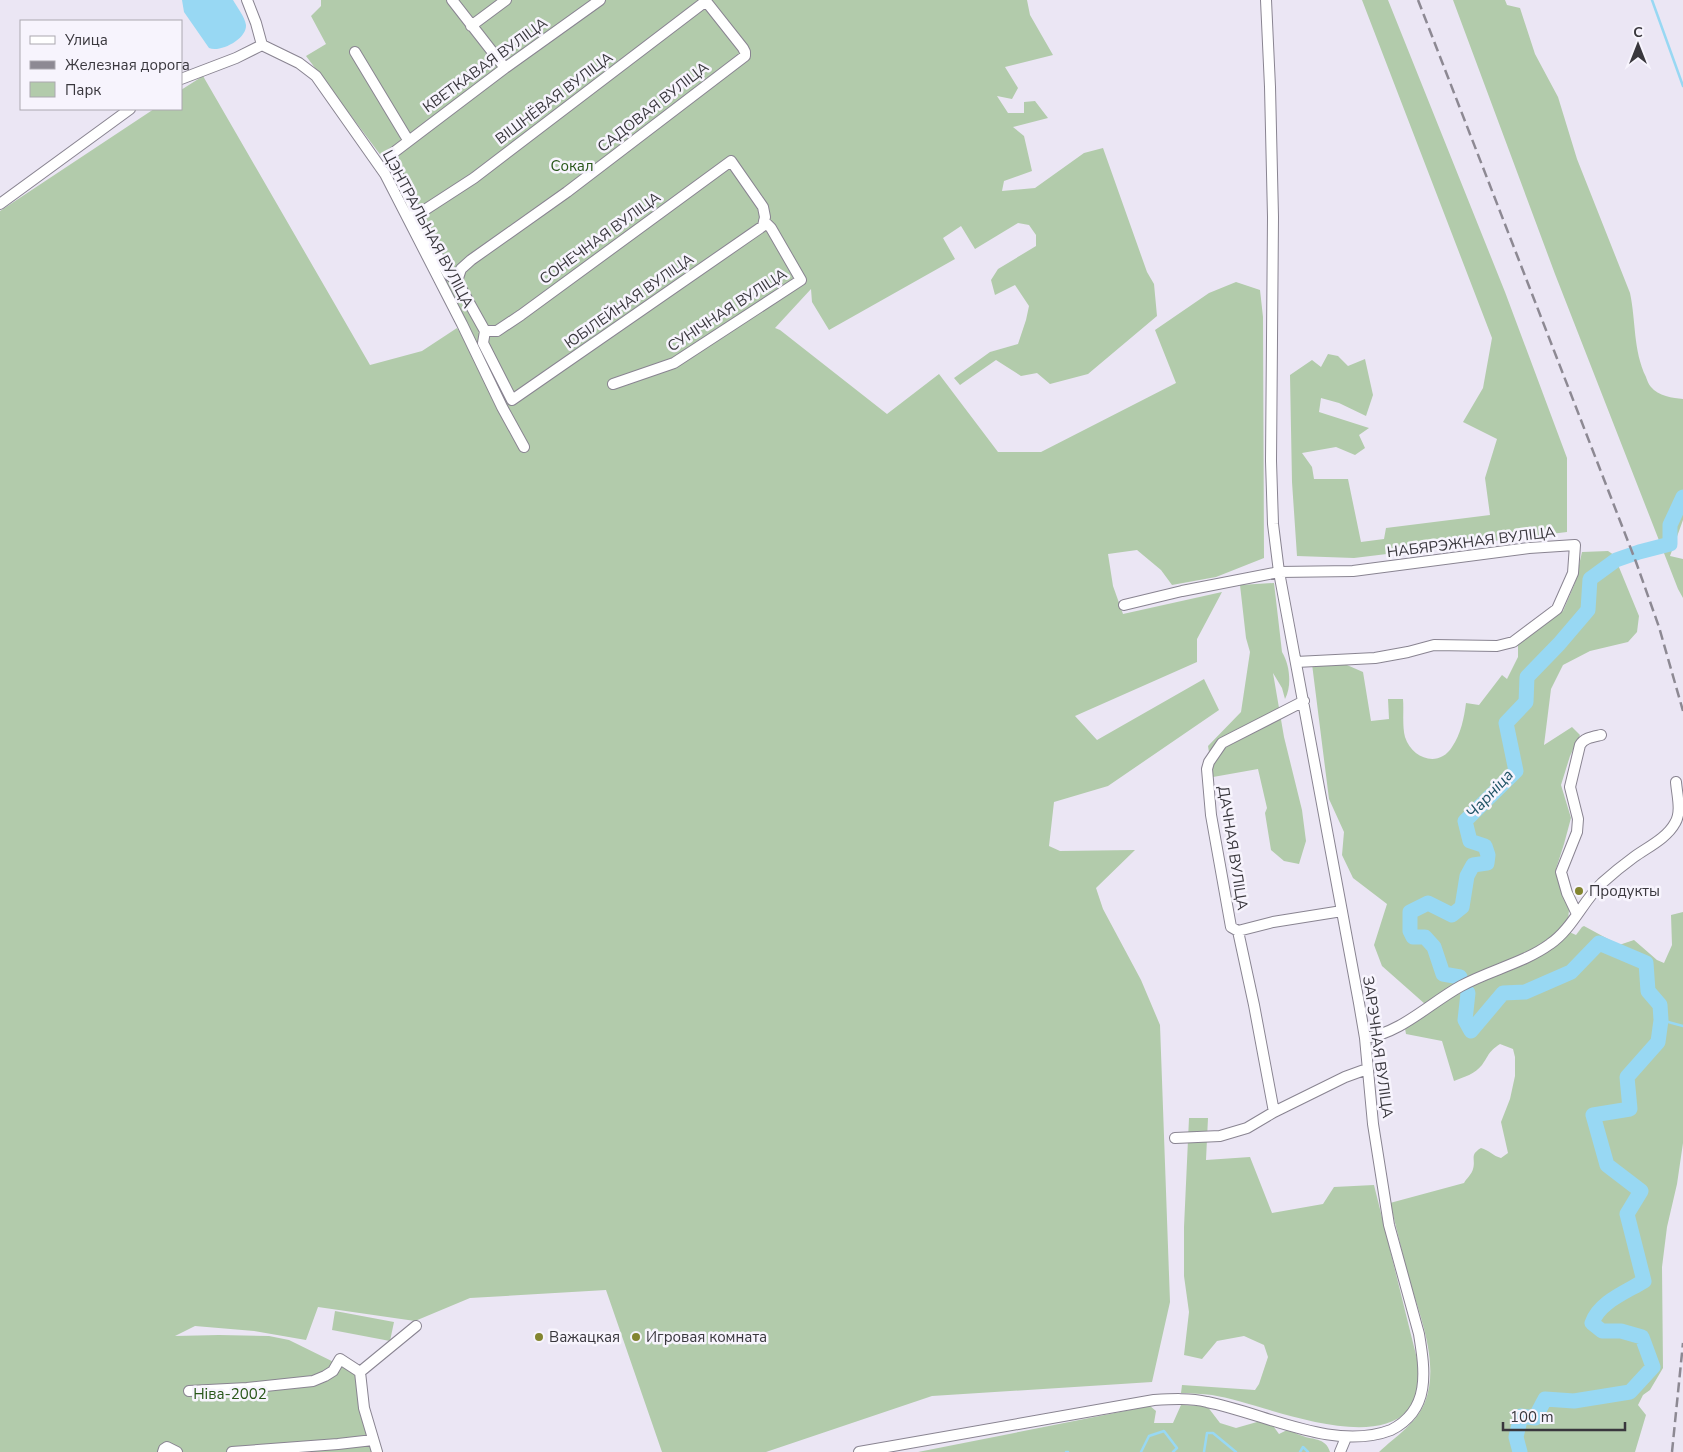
<svg xmlns="http://www.w3.org/2000/svg" width="1683" height="1452" font-family="'Nunito Sans',sans-serif">
<style>
.green{fill:#b2cbab}
.water{fill:#98d8f3}
.lines{fill:none;stroke-linecap:round;stroke-linejoin:round}
.stream{stroke:#98d8f3;stroke-width:2.5}
.river{stroke:#98d8f3;stroke-width:15}
.minor-casing{stroke:#898491;stroke-width:12}
.minor{stroke:#fff;stroke-width:10}
.rail{stroke:#8d8993;stroke-width:2.5;stroke-dasharray:10 5;stroke-linecap:butt}
.poi-dot{fill:#838530;stroke:#f7f4fd;stroke-width:2}
.labels{text-anchor:middle;dominant-baseline:central;stroke-width:5;stroke-linejoin:round;paint-order:stroke}
.street-label{font-size:15px;fill:#39373d;stroke:#f7f4fd}
.park-label{font-size:15px;fill:#275618;stroke:#f7f4fd}
.poi-label{font-size:15px;fill:#39373d;stroke:#f7f4fd;text-anchor:start}
.water-label{font-size:16px;font-style:italic;fill:#215467;stroke:#f7f4fd}
</style>
<rect width="100%" height="100%" fill="#ebe6f4"/>
<path class="green" d="M321,0H1027L1030,15L1053,55L1005,67L1018,88L1012,99L997,96L1008,113H1024V102L1035,101L1048,118L1013,127L1024,136L1032,171L1004,181L1002,191L1035,188L1084,153L1103,148L1147,272L1154,284L1157,316L1088,374L1050,384L1037,373L1021,376L996,360L960,385L954,378L990,352L1018,344L1026,320L1029,306L1015,285L995,295L991,280L998,269L1036,246V235L1029,225L1018,223L975,249L961,226L943,238L955,259L829,330L812,302L811,289L775,328L780,330L887,414L939,374L998,452H1041L1176,383L1155,330L1209,293L1236,282L1260,290L1263,317L1264,558L1216,577L1172,585L1161,570L1137,550L1108,554L1113,586L1123,614L1222,592L1197,639V662L1075,716L1097,740L1204,679L1219,710L1108,786L1054,802L1049,846L1060,851L1135,850L1096,888L1103,909L1141,980L1160,1025L1170,1302L1152,1382L932,1396L766,1452H662L606,1290L470,1298L415,1321L318,1307L306,1340L254,1331L195,1326L175,1336L219,1335L269,1336L289,1340L356,1373L373,1452H0V211L154,109H181V90L203,76L370,365L422,351L457,328L485,368L484,361L385,161L306,56L326,44L311,16L321,6Z
M1362,0H1388L1505,292L1567,458V532L1354,558L1297,556L1292,482L1290,375L1312,360L1321,367L1328,354L1338,356L1348,366L1365,359L1373,395L1366,416L1339,403L1321,398L1319,412L1369,428L1359,435L1365,448L1355,455L1336,447L1302,453L1312,467L1314,479H1348L1361,542L1384,539L1386,528L1490,515L1485,478L1497,439L1463,422L1483,388L1492,338Z
M1453,0H1505L1507,5L1520,8L1535,54L1558,97L1577,159L1630,293C1636,321 1633,350 1646,377C1647,380 1649,385 1651,387C1658,396 1673,398 1683,399V520L1670,556L1683,559V598L1678,589L1555,274Z
M1608,551L1614,555L1639,616L1637,632L1628,642L1590,651L1563,665L1551,689L1544,745L1572,727L1580,735L1570,756L1561,785L1571,818L1564,844L1556,869L1569,910L1567,931L1576,935L1582,927L1584,926L1619,945L1634,940L1657,960L1664,963L1672,945L1671,915L1683,912V1143L1677,1184L1667,1227L1662,1267L1663,1368L1650,1390L1643,1395L1638,1405L1646,1415L1635,1452H1379C1395,1437 1417,1423 1425,1402C1441,1361 1417,1310 1407,1271C1401,1248 1396,1226 1390,1203L1464,1183C1466,1179 1472,1174 1473,1169C1476,1159 1469,1155 1481,1148C1489,1150 1493,1156 1501,1158L1508,1153L1501,1122L1510,1099L1515,1076V1057L1513,1049L1500,1044C1487,1053 1490,1054 1482,1065C1475,1074 1464,1077 1454,1081L1442,1041L1406,1034L1404,1023L1425,1004L1382,966L1374,945L1387,904L1353,878L1342,855L1344,832L1329,799L1312,664L1340,662L1363,672L1371,721L1389,719L1388,699H1403C1404,710 1402,726 1405,737C1412,759 1439,768 1452,747C1461,734 1464,718 1466,703L1479,705L1502,675L1507,679L1518,657V640L1563,611L1575,583L1582,552Z
M1274,583L1282,652C1290,665 1292,686 1285,699L1282,688L1273,673L1284,737L1302,810L1306,841L1299,864L1284,861L1271,850L1265,813L1267,808L1258,769L1213,777L1208,746L1241,712L1250,652L1246,638L1240,585Z
M1189,1118H1208L1206,1160L1250,1157L1272,1213L1323,1204L1334,1187L1374,1185L1418,1363C1418,1379 1420,1399 1408,1411C1366,1452 1262,1403 1212,1395C1202,1394 1191,1393 1181,1393L1182,1385L1255,1390L1259,1384L1268,1357L1264,1345L1244,1336L1217,1341L1202,1359L1184,1355L1189,1312L1184,1276V1227Z
M335,1311L394,1322L390,1341L332,1330Z
M1181,1405L1207,1406L1220,1423L1236,1428L1264,1420L1271,1423L1279,1434L1289,1429C1293,1431 1296,1434 1300,1435C1311,1440 1326,1437 1330,1452H918L1150,1406L1156,1411L1154,1423H1173Z"/>
<path class="water" d="M182,0H233C237,7 245,17 246,25C247,39 220,53 209,48L184,12Z"/>
<g class="lines">
<path class="stream" d="M1652,0L1683,86
M1661,1020L1683,1026
M1066,1452H1068
M1141,1452L1149,1436L1164,1431L1177,1448L1173,1452
M1204,1452L1207,1433H1213L1236,1452
M1300,1452L1303,1447L1308,1452"/>
<path class="river" d="M1460,977L1443,974L1434,947L1425,937H1413L1410,931V912L1428,903L1452,915L1462,907L1467,876L1473,865L1487,863L1488,855L1485,846L1470,841L1465,821L1516,771L1506,723L1526,702L1527,677L1559,644L1588,610L1590,579L1616,560L1639,552L1670,544V525L1683,497
M1468,993L1465,1020L1471,1031L1503,993L1525,992L1571,972L1599,943L1646,963L1648,991L1660,1005L1661,1020L1658,1042L1627,1077L1630,1109L1593,1115L1607,1165L1641,1191L1627,1214L1644,1281C1626,1292 1599,1302 1592,1323L1602,1331H1621L1642,1337L1653,1367L1630,1392L1574,1401L1545,1399L1535,1418L1521,1416L1516,1437L1520,1452"/>
<defs>
<path id="minor" d="M247,0L256,23L262,45L299,63L316,76L385,174L462,324L502,407L524,447
M452,0L505,68
M471,26L506,0
M355,52L408,140
M181,79L236,58L262,45
M0,204L130,109
M417,215L474,178L706,1
M457,281L461,269L471,260L567,192L745,56V52L743,48L705,0
M485,331H497L521,315L731,161L763,207L765,217L763,226L512,400L483,343L485,331L457,281L448,274L431,244L389,156L505,68L600,0
M613,384L674,363L801,280L771,228L764,221
M1124,605L1182,591L1279,572L1353,571L1529,548L1575,545L1573,573L1557,609L1513,642L1497,646L1434,645L1408,652L1375,658L1296,662
M1577,914L1567,893L1561,872L1577,832L1578,819L1570,787L1580,745C1584,738 1592,737 1601,735
M1238,931L1273,922L1342,911
M1365,1038C1401,1033 1430,1003 1461,986C1490,970 1524,963 1550,944C1572,929 1583,901 1602,883C1612,874 1623,865 1634,857C1648,847 1667,838 1675,823C1682,812 1677,795 1676,782
M1274,1112L1254,1005L1238,931L1231,927L1211,815L1207,769L1209,762L1222,743L1304,701
M1175,1138L1220,1136L1247,1128L1274,1112L1345,1077L1367,1069
M189,1391L247,1388L313,1381L325,1376L333,1371L340,1359L360,1372
M163,1452L164,1449L167,1447L177,1452
M232,1452L338,1444L373,1440
M377,1452L364,1408L360,1372L416,1326
M859,1452L1154,1400C1172,1399 1190,1398 1207,1402C1264,1413 1334,1452 1391,1430C1431,1410 1425,1371 1419,1334L1389,1225L1373,1124L1365,1038L1359,1003L1279,572L1273,524L1271,461L1273,217L1270,87L1266,0
M1340,1452L1345,1440"/>
</defs>
<use href="#minor" class="minor-casing"/>
<use href="#minor" class="minor"/>
<path class="rail" d="M1418,0L1636,562L1659,627L1683,711
M1672,1452L1683,1343"/>
</g>
<g class="poi-dot">
<circle cx="1579" cy="891" r="5"/>
<circle cx="539" cy="1337" r="5"/>
<circle cx="636" cy="1337" r="5"/>
</g>
<g class="labels">
<g class="street-label">
<text transform="translate(485 65) rotate(-36)">КВЕТКАВАЯ ВУЛІЦА</text>
<text transform="translate(554 98) rotate(-37)">ВІШНЁВАЯ ВУЛІЦА</text>
<text transform="translate(653 107) rotate(-38)">САДОВАЯ ВУЛІЦА</text>
<text transform="translate(428 229) rotate(62)">ЦЭНТРАЛЬНАЯ ВУЛІЦА</text>
<text transform="translate(600 238) rotate(-36)">СОНЕЧНАЯ ВУЛІЦА</text>
<text transform="translate(629 301) rotate(-35)">ЮБІЛЕЙНАЯ ВУЛІЦА</text>
<text transform="translate(727 310) rotate(-33)">СУНІЧНАЯ ВУЛІЦА</text>
<text transform="translate(1471 542) rotate(-7)">НАБЯРЭЖНАЯ ВУЛІЦА</text>
<text transform="translate(1233 848) rotate(81)">ДАЧНАЯ ВУЛІЦА</text>
<text transform="translate(1378 1047) rotate(82)">ЗАРЭЧНАЯ ВУЛІЦА</text>
</g>
<g class="park-label">
<text x="572" y="166">Сокал</text>
<text x="230" y="1394">Ніва-2002</text>
</g>
<g class="poi-label">
<text x="1589" y="891">Продукты</text>
<text x="549" y="1337">Важацкая</text>
<text x="646" y="1337">Игровая комната</text>
</g>
<g class="water-label">
<text transform="translate(1490 794) rotate(-47)">Чарніца</text>
</g>
</g>
<rect x="20" y="20" width="162" height="90" fill="#f7f4fd" stroke="#aba8b0"/>
<rect x="30" y="36" width="25" height="8" fill="#ffffff" stroke="#aba8b0"/>
<text x="65" y="45" font-size="15" fill="#39373d">Улица</text>
<rect x="30" y="61" width="25" height="8" fill="#8d8993" stroke="#aba8b0"/>
<text x="65" y="70" font-size="15" fill="#39373d">Железная дорога</text>
<rect x="30" y="82" width="25" height="15" fill="#b2cbab" stroke="#aba8b0"/>
<text x="65" y="95" font-size="15" fill="#39373d">Парк</text>
<g transform="translate(1638 45)" stroke="#f7f4fd" stroke-width="4" paint-order="stroke">
<path d="M0-4L9 19L0 12L-9 19Z" fill="#39373d"/>
<text y="-8" font-size="14" font-weight="bold" text-anchor="middle" fill="#39373d">С</text>
</g>
<path d="M1503 1422v8h122v-8" fill="none" stroke="#39373d" stroke-width="2.5"/>
<text x="1510" y="1422" font-size="15" fill="#39373d" stroke="#f7f4fd" stroke-width="4" paint-order="stroke">100 m</text>
</svg>
